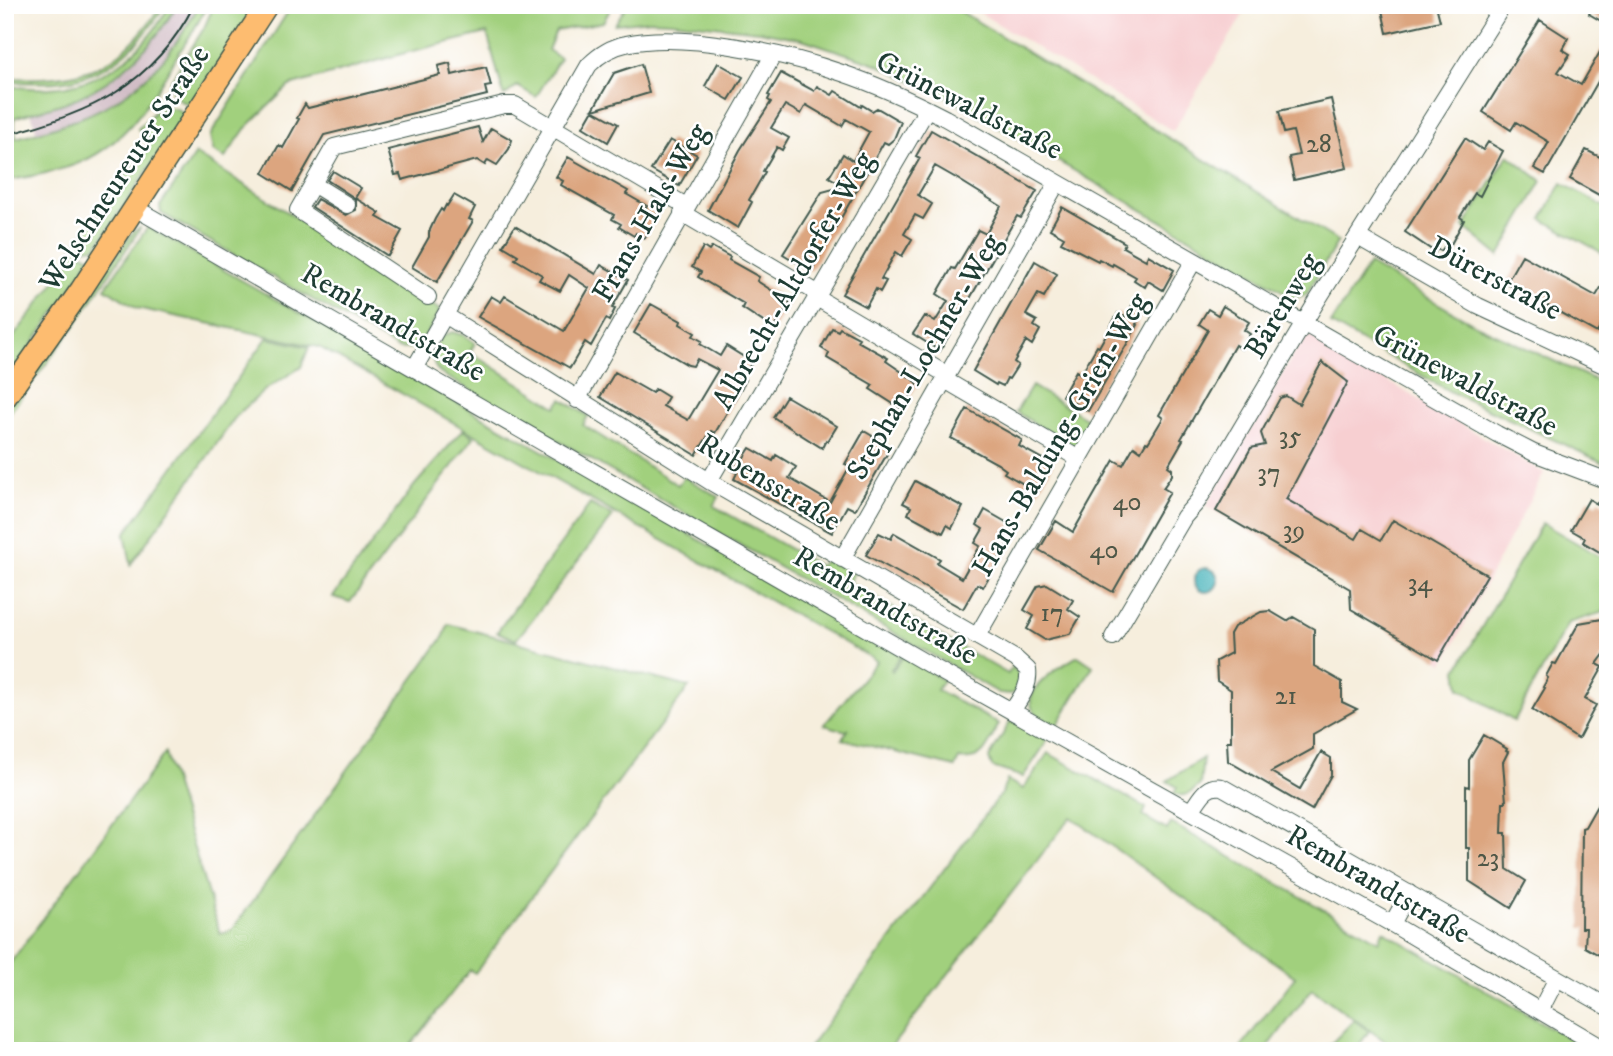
<svg xmlns="http://www.w3.org/2000/svg" width="1613" height="1056" font-family="'IM FELL DW Pica',serif">
<style>
.built{fill:#f7cfd1}
.industrial{fill:#d2bdc6}
.green{fill:#a1d07d;stroke:#608658;stroke-width:2}
.water{fill:#40b0b8;stroke:#307676;stroke-width:2}
.building{fill:#dca57f}
.lines{fill:none;stroke-linecap:round;stroke-linejoin:round}
.minor-casing{stroke:#3f584d;stroke-width:18}
.major-casing{stroke:#3f584d;stroke-width:24}
.minor{stroke:#fff;stroke-width:16}
.major{stroke:#fdbc70;stroke-width:21}
.tram{stroke:#1f3d34;stroke-width:2}
.labels{text-anchor:middle;dominant-baseline:central;stroke-width:5;stroke-linejoin:round;paint-order:stroke}
.number-label{font-size:26px;fill:#4e5747}
.street-label{font-size:30px;fill:#1f3d34;stroke:#fff}
</style>
<rect width="100%" height="100%" fill="#fff"/>
<filter id="ink" filterUnits="userSpaceOnUse"><feTurbulence type="fractalNoise" baseFrequency=".0143" numOctaves="2"/><feDisplacementMap in="SourceGraphic" scale="14" xChannelSelector="R" yChannelSelector="G"/><feConvolveMatrix kernelMatrix="1 2 1 2 8 2 1 2 1" color-interpolation-filters="sRGB"/></filter>
<filter id="wash" filterUnits="userSpaceOnUse"><feTurbulence type="fractalNoise" baseFrequency=".00686" numOctaves="4" result="noise"/><feDisplacementMap in="SourceGraphic" scale="28" xChannelSelector="R" yChannelSelector="G"/><feGaussianBlur stdDeviation="1.57" result="paint"/><feColorMatrix in="noise" values="0 0 0 0 0 0 0 0 0 0 0 0 0 0 0 0 0 1.4 0 .05"/><feComposite in="paint" operator="in"/></filter>
<g filter="url(#wash)">
<rect width="100%" height="100%" fill="#f6eedd"/>
<path class="built" d="M967,5H1249L1173,131Z
M1306,333L1544,473L1444,663L1351,609L1352,590L1206,506Z"/>
<path class="industrial" d="M177,5H199L175,46L136,88L108,107L88,116L37,133L31,113L77,98L111,78L148,45Z"/>
<path class="green" d="M162,5H165C142,43 110,75 65,81C45,84 25,82 5,82V78C85,80 115,73 162,5Z
M170,5H177C155,44 119,80 77,98C57,107 35,111 14,118L16,138C107,115 154,90 199,5H207C197,28 183,45 171,66C147,107 121,148 74,165C52,173 28,177 5,181V86C20,87 35,89 49,88C104,85 144,52 170,5Z
M214,5H258L191,104L183,102L173,95L170,82L204,28Z
M292,5H613L603,22L556,31L548,50L560,58L536,97L517,86L504,96L487,33L405,53L289,86L245,129L225,158L213,151L210,136Z
M627,5H950L1338,241L1306,295L1294,298L942,94L874,63L802,39L759,31L670,21L650,20L615,24Z
M166,108H175L185,114L96,247L81,249V254L91,256L68,294L5,382V348L70,262L73,247L151,141L138,129L155,111Z
M196,154L440,310C430,327 422,354 397,348L161,213L160,206Z
M1508,155L1542,181L1499,256L1464,227Z
M1562,183L1608,209V256L1542,219Z
M141,227L76,324L5,419V410L133,232Z
M148,227L902,655L891,669L892,671L904,656L943,680L937,690L999,724C988,744 985,763 959,759L955,767L842,739L849,729L846,731L824,725L877,661L319,347L137,308L105,288Z
M1369,264L1476,325L1608,386V465L1451,392L1331,324Z
M452,332L463,335L475,343L470,352L556,407L562,399L588,416L583,425L678,485L684,477L719,497L714,506L820,566L826,558L853,574L849,583L1008,674L1013,666L1020,677L1017,690L1011,694L999,693L440,373C428,360 433,349 442,336Z
M267,338L309,347L301,367L265,390L237,415L131,564L125,534Z
M1032,386L1092,422L1076,449L1016,412Z
M463,430L474,437L350,602L333,597L414,486Z
M590,504L613,516L516,640L497,632Z
M1542,523L1608,561V603L1604,612L1568,623L1514,721L1460,688L1457,670Z
M448,624L689,687L475,973L470,970L406,1051H5V970L165,753L220,934L232,930L444,636Z
M1078,656L1093,666L1056,727C1049,722 1038,717 1033,710C1020,689 1064,664 1078,656Z
M1011,720L1046,738V743L1023,777L992,767L989,758Z
M1048,753L1146,808L1143,816L1167,830L1171,823L1379,941L1383,931L1591,1051H1399L1312,989L1265,1051H1238L1295,977L1071,817L888,1051H806L1002,793L1007,780L1023,789Z
M1203,758L1200,785C1192,792 1185,799 1174,793L1177,787L1167,781Z
M1354,1020L1369,1031L1355,1051H1324Z"/>
<path class="water" d="M1194 580a12 12 0 1 1 24 0a12 12 0 1 1-24 0Z"/>
<g id="blocks">
<path class="building" d="M1391,5H1436L1440,21L1387,33L1382,10L1392,8Z
M1594,5H1608V25L1589,14Z
M1540,20L1568,38L1562,49L1570,54L1558,72L1581,85L1608,38V64L1545,174L1534,168L1549,142L1516,122L1511,130L1483,112Z
M450,63L452,75L486,67L491,86L485,87L487,95L324,135L292,191L263,173L279,145L283,148L299,119L297,118L305,104L308,108L440,75L438,66Z
M718,63L743,77L729,100L705,86Z
M641,64L649,93L593,110L618,124L608,142L583,127L614,73Z
M781,73L814,91L817,86L832,95L835,91L861,107L862,105L872,111L877,108L901,122L894,139L888,144L884,142L811,271L783,254L822,192L845,186L829,177L843,154L853,161L869,132L846,119L842,126L806,105L801,114L785,105L771,128L789,138L782,150L777,147L763,171L765,172L749,200L752,202L738,228L708,210L740,150L771,102L768,100L770,96L768,95Z
M1331,99L1347,168L1294,180L1289,157L1299,155L1293,131L1284,133L1279,111Z
M478,127L483,142L491,128L512,140L509,149L497,165L488,160L485,165L477,160L402,180L400,174L395,175L388,150Z
M931,130L1037,191L1021,218L1017,216L940,351L913,334L925,316L935,322L948,301L937,294L952,268L955,269L978,230L986,234L1001,206L956,178L935,166L918,195L932,204L923,219L915,215L904,234L912,239L902,256L896,252L881,279L886,281L880,292L876,289L866,307L842,294L920,158L916,156Z
M1465,138L1483,150L1488,142L1503,151L1480,196L1475,193L1460,217L1464,220L1451,244L1448,242L1441,251L1437,249L1435,252L1405,232Z
M670,140L697,155L679,186L651,170Z
M1586,150L1608,161V200L1570,179Z
M568,157L628,191L626,194L647,206L645,209L658,216L645,238L636,233L634,236L619,227L621,224L612,219L614,215L561,185L563,181L556,177Z
M333,171L361,188L355,198L380,213L377,217L402,231L388,256L312,207L317,199L346,215L356,210V201L353,197L327,180Z
M454,195L475,207L469,219L473,221L437,282L412,267L429,237V232L435,219L441,209L443,211L446,205L447,206Z
M1062,207L1125,243L1123,247L1146,260L1148,255L1174,270L1163,290L1148,281L1145,287L1134,280L1136,277L1113,264L1112,266L1099,259L1098,261L1061,242L1064,237L1050,229Z
M515,226L596,274L601,265L628,280L612,308L615,309L609,321L606,319L591,346L585,342L570,368L478,317L491,296L501,302L505,296L564,331L589,288L569,275L560,291L539,280L542,275L515,259L518,255L503,246Z
M703,247L709,251L712,247L730,257L729,260L759,277L757,281L790,302L774,329L742,308L744,304L698,277L701,272L692,267Z
M1522,255L1596,296L1608,276V325L1603,322L1597,333L1506,283Z
M1035,261L1057,274L1044,297L1038,294L1026,315L1037,321L1034,326L1040,330L1032,345L1026,341L1014,362L1018,365L1009,379L1007,378L1003,386L997,383L996,385L973,371Z
M651,304L681,321L680,324L695,333L693,336L702,341L700,344L720,356L726,346L752,362L742,378L746,380L715,433L711,431L696,455L600,397L615,372L652,393L655,389L668,397L663,406L688,420L718,370L697,359L693,366L688,365L634,333Z
M1133,304L1144,311L1136,324L1138,325L1088,411L1062,396L1076,371L1081,374L1097,346L1099,347L1118,313L1125,317Z
M1223,306L1249,322L1244,330L1250,334L1241,349L1235,345L1181,439L1183,440L1168,466L1172,469V475L1163,488L1170,492L1113,592L1039,550L1056,521L1073,532L1114,460L1123,465L1134,446L1141,451L1146,442L1148,443L1163,418L1159,415L1208,330L1199,324L1208,309L1218,315Z
M832,328L838,331L840,328L859,338L857,341L888,358L886,361L918,383L903,410L870,389L873,385L827,358L829,353L821,348Z
M1322,362L1348,382L1286,499L1356,539L1362,529L1381,540L1393,520L1487,575L1438,660L1351,609L1350,589L1216,511L1251,448L1265,445L1261,433L1280,398L1286,396L1299,404Z
M786,396L837,426L828,441L826,440L822,448L773,417Z
M967,409L1022,440L1019,446L1053,465L1038,492L1004,473L1006,470L998,464L951,438Z
M864,431L891,447L855,510L847,506L832,533L734,479L737,473L732,470L737,460L741,462L750,448L773,461L776,455L796,467L789,478L830,502L850,466L845,464Z
M915,481L963,507L952,528L947,525L943,533L908,514L911,507L903,503Z
M1589,499L1597,504L1599,500L1608,505V557L1583,542L1585,538L1571,530Z
M985,510L1013,526L1004,541L1008,544L983,587L977,584L963,609L866,555L879,533L891,539L894,533L940,559L937,563L962,578L980,546L975,543L983,529L977,525Z
M1047,584L1073,600L1068,609L1080,617L1070,634L1045,640L1027,629L1034,616L1024,610L1038,586Z
M1270,611L1287,621L1293,617L1314,629V666L1342,682V702L1357,709L1313,734V749L1271,772L1300,789L1321,752L1331,758V775L1312,810L1228,761L1227,741H1231V690L1217,681L1216,661L1231,653L1230,634L1234,627L1261,612Z
M1608,618V649L1597,664L1603,667L1585,699L1596,705L1578,739L1532,710L1545,688L1543,687L1548,678L1546,676L1553,663L1556,664L1579,623Z
M1484,735L1507,749L1506,751L1508,752L1503,762L1506,802H1503L1502,833H1506L1507,869L1526,881L1511,908L1469,881V848H1466V786L1469,787V760Z
M1599,802L1608,807V960L1585,947L1586,928H1581L1582,828L1585,827Z"/>
</g>
</g>
<g filter="url(#ink)">
<use href="#blocks" fill-opacity="0" stroke="#3f584d" stroke-width="2"/>
<g class="lines">
<defs>
<path id="minor" d="M313,184L347,205
M135,208L933,667L1392,924L1608,1051
M682,213L819,294
M1358,237L1478,306L1608,367
M428,297L298,210L334,147L504,105H515L686,206
M817,298L947,375
M445,315L709,481L1016,659L1028,670C1030,687 1021,697 1012,711
M415,367L589,65C599,55 611,47 626,44C683,31 787,54 842,73C878,85 912,101 945,118L1497,434L1534,453L1608,481
M945,380L1079,459
M577,400L774,54
M709,481L927,109
M842,559L1057,183
M977,636L1193,262
M1113,637L1184,517L1198,501L1317,301L1503,5
M1191,811C1200,799 1205,784 1222,787L1608,1007
M1392,924L1409,893
M1540,1011L1557,978"/>
<path id="major" d="M5,398L81,290L267,5"/>
</defs>
<use href="#minor" class="minor-casing"/>
<use href="#major" class="major-casing"/>
<use href="#minor" class="minor"/>
<use href="#major" class="major"/>
<path class="tram" d="M5,135C89,114 153,86 194,5"/>
</g>
</g>
<g class="labels">
<g class="number-label">
<text x="1319" y="144">28</text>
<text x="1290" y="436">35</text>
<text x="1269" y="473">37</text>
<text x="1127" y="502">40</text>
<text x="1294" y="530">39</text>
<text x="1104" y="550">40</text>
<text x="1420" y="583">34</text>
<text x="1052" y="613">17</text>
<text x="1286" y="696">21</text>
<text x="1488" y="858">23</text>
</g>
<g class="street-label">
<text transform="translate(969 106) rotate(27)">Grünewaldstraße</text>
<text transform="translate(125 169) rotate(-57)">Welschneureuter Straße</text>
<text transform="translate(651 213) rotate(-60)">Frans-Hals-Weg</text>
<text transform="translate(1495 279) rotate(28)">Dürerstraße</text>
<text transform="translate(794 281) rotate(-60)">Albrecht-Altdorfer-Weg</text>
<text transform="translate(1283 306) rotate(-59)">Bärenweg</text>
<text transform="translate(393 323) rotate(30)">Rembrandtstraße</text>
<text transform="translate(925 357) rotate(-60)">Stephan-Lochner-Weg</text>
<text transform="translate(1465 381) rotate(28)">Grünewaldstraße</text>
<text transform="translate(1061 435) rotate(-60)">Hans-Baldung-Grien-Weg</text>
<text transform="translate(769 483) rotate(31)">Rubensstraße</text>
<text transform="translate(885 606) rotate(30)">Rembrandtstraße</text>
<text transform="translate(1378 885) rotate(30)">Rembrandtstraße</text>
</g>
</g>
<rect width="1613" height="1056" fill="none" stroke="#fff" stroke-width="28"/>
</svg>
